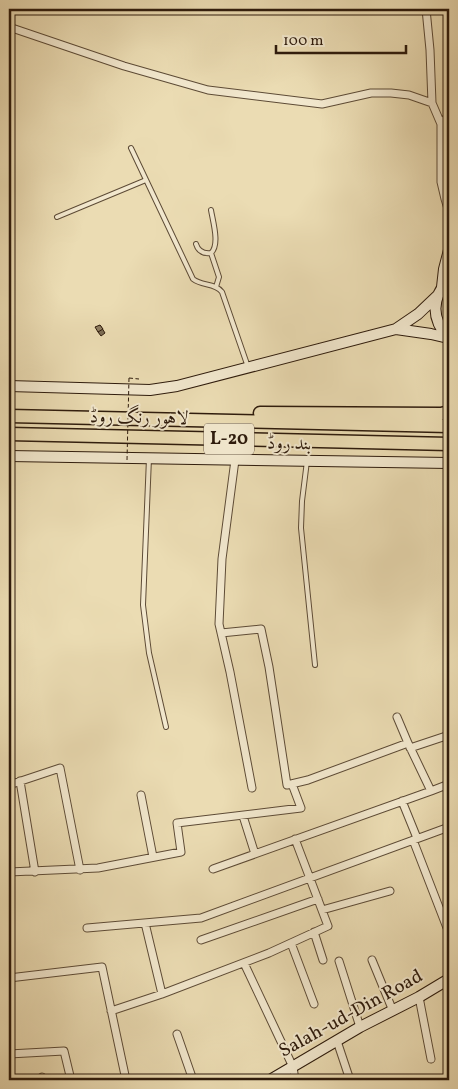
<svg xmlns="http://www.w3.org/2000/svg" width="458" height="1089" font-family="Vollkorn,Amiri,serif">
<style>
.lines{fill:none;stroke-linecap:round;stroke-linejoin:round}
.lane-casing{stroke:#5d4b36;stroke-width:6}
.street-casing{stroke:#5d4b36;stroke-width:9}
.secondary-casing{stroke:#2e1b0c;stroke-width:12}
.highway-casing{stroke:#2e1b0c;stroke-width:15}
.path{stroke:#2e1b0c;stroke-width:1;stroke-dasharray:4 2.5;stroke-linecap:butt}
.lane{stroke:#f2e8ce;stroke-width:4}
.street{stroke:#f2e8ce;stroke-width:7}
.secondary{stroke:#f2e8ce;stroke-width:10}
.highway{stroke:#ebdcb3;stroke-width:12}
.path-bridge{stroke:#2e1b0c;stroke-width:1;stroke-dasharray:4 2.5;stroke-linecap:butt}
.wall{fill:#7c6d55;stroke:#2e1b0c}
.building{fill:#907f63;stroke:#2e1b0c}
.labels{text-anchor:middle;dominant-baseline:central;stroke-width:4;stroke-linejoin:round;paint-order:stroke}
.shield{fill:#f2e8ce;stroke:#695846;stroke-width:1}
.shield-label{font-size:18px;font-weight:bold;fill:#2e1b0c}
.street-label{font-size:19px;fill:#2e1b0c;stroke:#f2e8ce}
</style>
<rect width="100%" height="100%" fill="#ebdcb3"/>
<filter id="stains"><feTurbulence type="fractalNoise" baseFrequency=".004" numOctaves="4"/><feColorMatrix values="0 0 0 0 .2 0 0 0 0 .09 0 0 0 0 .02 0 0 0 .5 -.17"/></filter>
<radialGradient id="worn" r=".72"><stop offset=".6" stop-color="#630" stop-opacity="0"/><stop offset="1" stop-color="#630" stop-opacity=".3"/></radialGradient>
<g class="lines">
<defs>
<path id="lane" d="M131,148L193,279C202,286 215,283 222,292L248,367
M211,210C213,222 220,245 211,253L219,277L216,287
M57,217L146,180
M196,244C198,251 203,254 211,253
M149,458L143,605L149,653L166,727
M307,461L302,501L301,528L315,665"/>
<path id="street" d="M426,9L430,50L432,103L441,124V182L445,199L449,212
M9,27L124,66L208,90L322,104L371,93H391L409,95L432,103
M441,124L449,115
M235,460L222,559L219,624L230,672L252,788
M221,633L261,629L269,667L287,785L308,780L408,743L397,717
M408,743L431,791L449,784
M410,748L449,735
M20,781L35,872
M9,785L60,768L80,870
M141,795L153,857
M402,801L417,838
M243,816L255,854
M413,840L449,933
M213,869L431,791
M9,872L98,868L181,852L177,823L301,808L292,784
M322,910L390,891
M145,923L162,994L269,953L328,926L295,839
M87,928L201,918L449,827
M314,932L323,960
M201,940L318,899
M291,943L314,1004
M372,960L393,1011
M339,961L360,1027
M244,963L293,1067L295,1080
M9,978L102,967L126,1080
M419,997L431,1059
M111,1011L162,994
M177,1034L193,1080
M337,1041L350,1080
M9,1054L64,1051L71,1080
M42,1077L43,1080"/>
<path id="secondary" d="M449,279C431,298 431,319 449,339
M442,287L444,269L449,250
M396,329L431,334L448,338
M9,386L150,390L177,386L396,329L418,314L438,295
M9,456L449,463
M270,1080L360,1027L419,997L449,979"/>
<path id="highway" d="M260,413L441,414L449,412
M9,416L449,426
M9,434L449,444"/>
</defs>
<use href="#lane" class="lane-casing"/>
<use href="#street" class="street-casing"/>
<use href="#secondary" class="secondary-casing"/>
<use href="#highway" class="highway-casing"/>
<path class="path" d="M129,378L139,379"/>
<use href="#lane" class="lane"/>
<use href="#street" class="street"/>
<use href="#secondary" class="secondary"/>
<use href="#highway" class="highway"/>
<path class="path-bridge" d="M127,460L129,378"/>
</g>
<path class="wall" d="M100,325L105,333L101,336L98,332Z"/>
<path class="building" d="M100,325L103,329L98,332L95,327Z"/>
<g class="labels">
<rect class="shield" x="204" y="423.5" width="50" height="31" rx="4"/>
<g class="shield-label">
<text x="229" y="439">L-20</text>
</g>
<g class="street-label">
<text transform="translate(139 418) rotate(1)">لاہور رنگ روڈ</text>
<text transform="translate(289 444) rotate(1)">بند روڈ</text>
<text transform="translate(351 1014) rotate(-29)">Salah-ud-Din Road</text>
</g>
</g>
<rect width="458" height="1089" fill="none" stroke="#ebdcb3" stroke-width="30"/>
<rect x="10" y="10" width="438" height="1069" fill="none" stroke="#2e1b0c" stroke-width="2.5"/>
<rect x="15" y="15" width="428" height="1059" fill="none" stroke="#2e1b0c"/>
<path d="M276 45v8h130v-8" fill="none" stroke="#2e1b0c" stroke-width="2.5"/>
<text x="283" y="45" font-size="15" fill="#2e1b0c" stroke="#f2e8ce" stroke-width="4" paint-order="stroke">100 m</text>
<rect width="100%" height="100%" filter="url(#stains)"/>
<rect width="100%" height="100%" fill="url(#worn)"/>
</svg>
